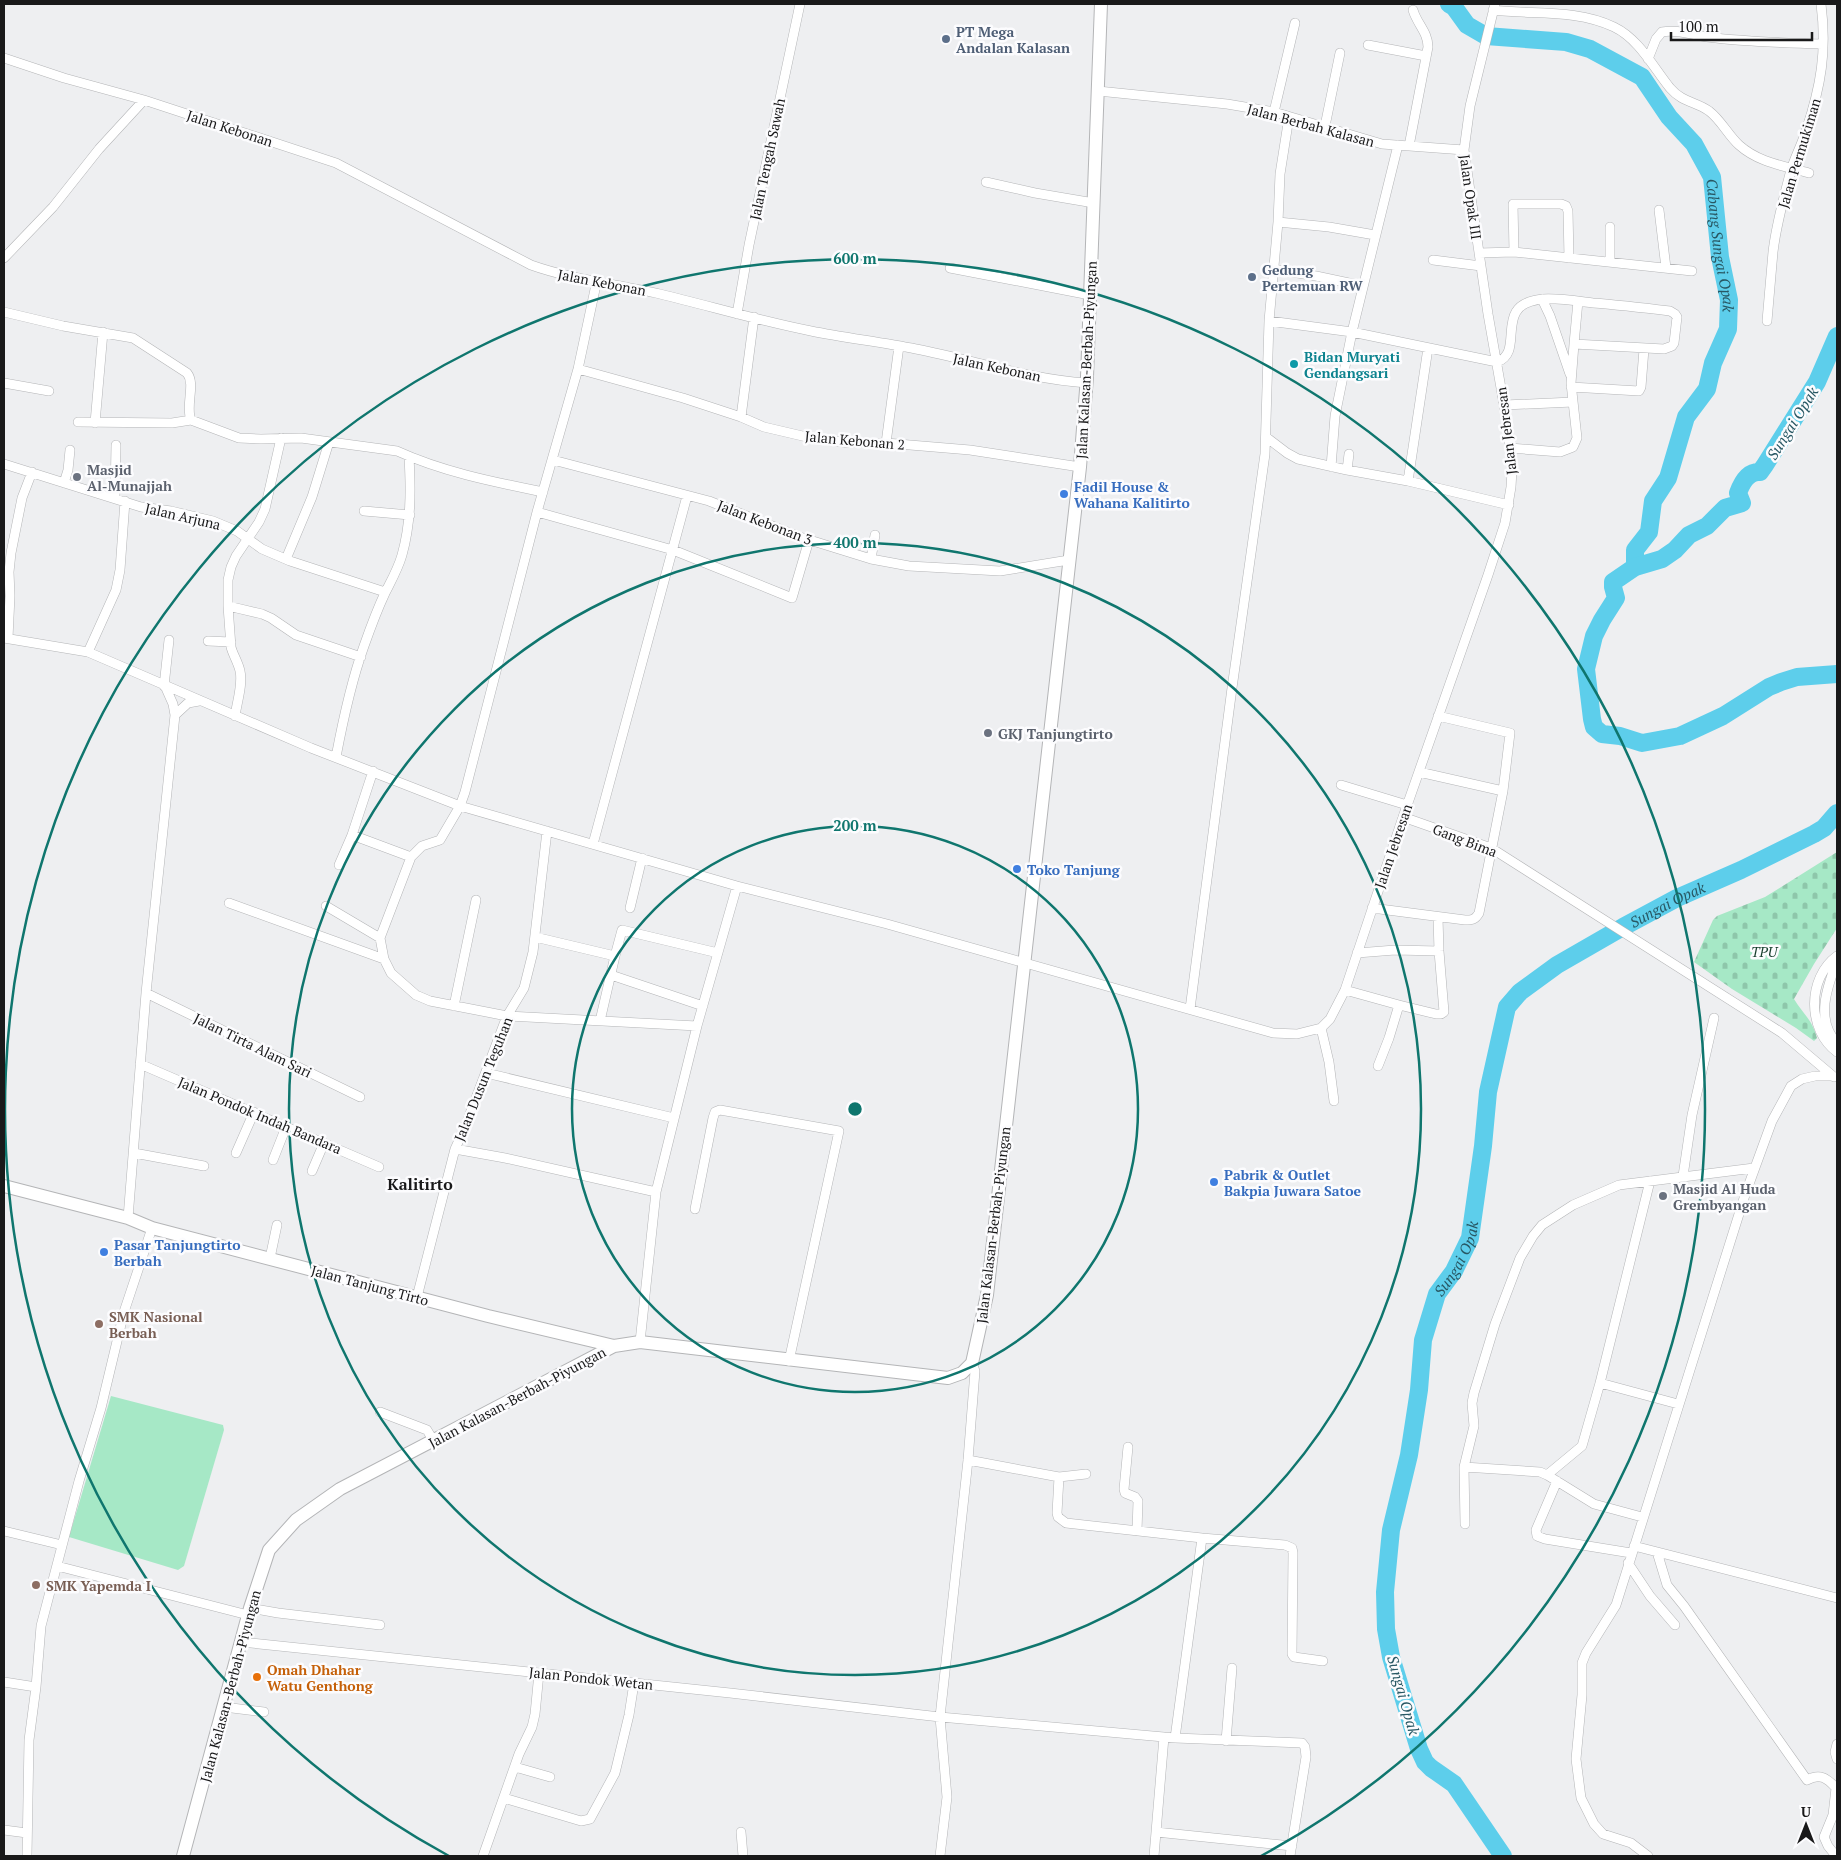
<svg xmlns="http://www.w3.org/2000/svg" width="1841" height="1860" font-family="'PT Serif',serif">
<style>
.green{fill:#a6e8c6}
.cemetery{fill:url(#cemetery-stones)}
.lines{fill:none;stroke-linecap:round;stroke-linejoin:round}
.river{stroke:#5dceeb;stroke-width:18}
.street-casing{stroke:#b4b5b7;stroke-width:10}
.secondary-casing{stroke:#b4b5b7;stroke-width:14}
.street{stroke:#fff;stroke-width:9}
.secondary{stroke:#fff;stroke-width:12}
.ring{fill:none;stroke:#0f766e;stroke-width:2.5}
.service-dot{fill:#5c6f8a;stroke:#fcfcfe;stroke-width:2}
.culture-dot{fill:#0f9aa8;stroke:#fcfcfe;stroke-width:2}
.worship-dot{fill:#6b7280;stroke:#fcfcfe;stroke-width:2}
.shop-dot{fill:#3f7fe0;stroke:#fcfcfe;stroke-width:2}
.education-dot{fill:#8d6e63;stroke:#fcfcfe;stroke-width:2}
.food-dot{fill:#e8710a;stroke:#fcfcfe;stroke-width:2}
.labels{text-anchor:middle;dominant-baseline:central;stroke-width:5;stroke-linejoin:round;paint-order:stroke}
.service-label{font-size:14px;font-weight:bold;fill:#4e5e75;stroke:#fcfcfe;text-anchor:start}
.street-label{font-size:14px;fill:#19191a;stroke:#fcfcfe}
.culture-label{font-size:14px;font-weight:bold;fill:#0d838f;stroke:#fcfcfe;text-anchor:start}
.worship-label{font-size:14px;font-weight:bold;fill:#5b616d;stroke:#fcfcfe;text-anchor:start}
.shop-label{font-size:14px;font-weight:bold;fill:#366cbe;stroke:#fcfcfe;text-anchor:start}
.park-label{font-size:14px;font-style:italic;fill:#183f2d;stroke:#fcfcfe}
.education-label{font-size:14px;font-weight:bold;fill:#785e54;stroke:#fcfcfe;text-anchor:start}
.food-label{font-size:14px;font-weight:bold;fill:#c56008;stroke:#fcfcfe;text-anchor:start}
.water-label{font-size:15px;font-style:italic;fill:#285864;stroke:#fcfcfe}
.quarter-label{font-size:16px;font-weight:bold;fill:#19191a;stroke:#fcfcfe}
.centre{fill:#0f766e;stroke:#fcfcfe;stroke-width:2.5}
.ring-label{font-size:15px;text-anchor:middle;font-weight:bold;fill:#0f766e;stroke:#fcfcfe;stroke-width:5;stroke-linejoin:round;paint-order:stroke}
</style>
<defs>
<pattern id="cemetery-stones" width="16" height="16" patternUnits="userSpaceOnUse" patternTransform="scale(1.25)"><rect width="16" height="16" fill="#a6e8c6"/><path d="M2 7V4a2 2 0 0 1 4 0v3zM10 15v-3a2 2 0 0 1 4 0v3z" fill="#8ec6aa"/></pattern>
</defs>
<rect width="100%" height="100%" fill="#eeeff1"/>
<path class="green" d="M111,1396L223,1425L224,1430L184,1566L178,1570L69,1537Z"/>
<path class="cemetery" d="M1837,852V928L1814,964L1794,999C1803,1014 1812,1019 1817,1038L1814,1041L1796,1028L1732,989L1694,962L1713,920L1717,916L1765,897Z"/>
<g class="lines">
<g class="river">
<path id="s1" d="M1449,4L1454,7L1467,25L1486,36L1566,42L1590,49L1642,77L1669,117L1694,144L1712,177L1720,257L1729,300L1728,329L1713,363L1707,389L1686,417L1668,478L1653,501L1649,532L1635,550V567"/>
<path d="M1837,336L1817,382L1765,465L1760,472C1748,471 1742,482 1738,493L1742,503L1725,508L1707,526L1689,535L1675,550L1662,559L1635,567L1613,582V587L1616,598L1602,620L1594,636L1586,669L1592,719L1594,727L1602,734L1620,736L1642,743L1680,736L1723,716L1769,687L1781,682L1797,677L1837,674"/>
<path id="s2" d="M1503,1856L1454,1784L1431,1768L1425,1762L1419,1749L1391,1657L1386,1629L1385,1592L1391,1530L1409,1455L1419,1390L1423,1340L1437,1294L1454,1271L1470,1238L1483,1146L1488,1092L1507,1007L1520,992L1557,965L1623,927L1677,898L1741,870L1814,834L1824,828L1837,813"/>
</g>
<defs>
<path id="street" d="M1493,10C1534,15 1576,9 1614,27C1639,39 1653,67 1670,88C1683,103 1695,101 1709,111C1721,120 1728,135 1739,145C1759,163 1785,166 1809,173
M1368,45L1426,56
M4,58L64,78L144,100L336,163L531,265C573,280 617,284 660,294C710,306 760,321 811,331C846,338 881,342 916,349C973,360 1028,379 1087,383
M1648,59L1656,39L1662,32C1677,29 1692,35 1707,37C1746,42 1784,43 1823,44
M1098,91L1227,104L1274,112L1382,144L1464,150
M1274,112L1295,23
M1325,126L1340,53
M1398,145L1352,332L1497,362C1518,355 1506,328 1516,312C1521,303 1533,300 1543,299C1559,298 1577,301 1593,303C1619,305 1645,308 1670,311L1675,314L1677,317L1674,343L1672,346L1664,349L1574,344L1571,383L1577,438L1573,447L1560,452L1510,448
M1409,146L1428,47C1428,32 1417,24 1413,10
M986,182L1035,193L1094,203
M1659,210L1666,268
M1278,222L1329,227L1375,235
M1610,227V262
M1514,252L1513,204H1561L1566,206L1568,211L1569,258
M1479,253L1514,252L1692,271
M4,258L53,207L99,149L144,100
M1433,260L1481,266
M950,268L1090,295
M1273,269L1316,276L1363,286
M597,280L578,369L537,512L465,792L460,806L440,840L422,846L411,857L380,938L384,959L391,973L416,995L430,1001L507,1016L697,1026
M1542,299L1550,316L1570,374
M4,312L63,326L133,338L187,373C196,384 185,406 191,420L239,438L261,439L301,438L397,451C443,472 494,482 543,492
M737,314L749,245L800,4
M1269,321L1352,332L1335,416L1331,467
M1767,321C1769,298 1771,275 1773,252C1776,225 1784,197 1791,170C1795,157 1802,144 1806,131C1821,86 1827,51 1821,4
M1574,344L1578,301
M578,369L683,398L741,417L764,427L811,438L850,443H886L970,450L1080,467
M4,383L49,391
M1571,387L1639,391L1641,387L1644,349
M1505,405L1573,402
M741,417L754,317
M78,422L172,423L191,420
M95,423L103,332
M1266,437L1287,453L1298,459L1347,470L1408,481L1509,505
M886,443L899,346
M553,460L709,501L800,537L871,559L909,566L1000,571L1069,560
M4,464L141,507L171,511L213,521L237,531L262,549L290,561L385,592
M1347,470L1349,454
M1408,481L1428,348
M64,483L68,470L70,450
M115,498L116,445
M364,511L410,515
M537,512L673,550L792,598L809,540
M286,559L312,497L329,442
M871,559L875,535
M228,606L262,614L271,618L296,635L361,657
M4,638L88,652L311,748L460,806L737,886L887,924L1273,1033L1297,1034L1321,1028L1330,1019L1345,990L1403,817L1488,575L1505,523L1511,487L1512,470L1508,428L1488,314L1464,150L1470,106L1495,4
M8,638L10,596L9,572L11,553L22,498L32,472
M208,641L231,642
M88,652L116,590L120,570L125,501
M164,686L169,640
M175,715L188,703L199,701
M235,716C237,702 243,684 240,671C238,662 233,655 231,647L228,606V580L231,567L236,556L259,522L265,509L281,438
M336,757C343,720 351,682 364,646C370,629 377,610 385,593C391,581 398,569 402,555C411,523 411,491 409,457
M373,771L352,835L411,857
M1419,772L1503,791
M1341,785L1407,805
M1403,817L1491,848L1782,1033L1834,1077
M593,844L687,496
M339,865L352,835
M229,903L384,959
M326,906L380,938
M630,908L642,858
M1372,908L1465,920C1472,920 1475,920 1479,913L1503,791L1510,733L1438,716
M535,937L615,956L600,1021
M1357,953L1395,950L1439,951
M615,956L622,930L718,953
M1837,956C1807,978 1807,1030 1837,1052
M1837,961C1827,987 1815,1020 1837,1043
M611,975L703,1006
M1345,990L1399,1005L1389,1038L1378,1066
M146,993L360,1097
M1399,1005L1436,1014H1441L1444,1012L1439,951L1438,918
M454,1006L476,900
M1190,1009L1232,688L1265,454L1269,321L1278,222L1280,174L1289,117
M1321,1028L1329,1062L1334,1101
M140,1064L379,1167
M486,1073L674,1118
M455,1149L505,1158L656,1192
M134,1153L204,1166
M236,1153L254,1112
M273,1160L286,1127
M312,1171L324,1143
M1683,1176L1692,1115L1714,1018
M1650,1181L1600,1383L1678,1404
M695,1209L713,1118L715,1112L720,1110L839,1131L789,1361
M128,1218L146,993L175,715L173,704L165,686
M270,1258L277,1225
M417,1297L455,1149L465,1127L507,1016L524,988L533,952L547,831
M640,1342L656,1192L697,1026L737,886
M380,1412L427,1430L433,1440
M1128,1447L1124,1489L1125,1493L1135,1497L1138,1501L1137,1531
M968,1460L1059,1477L1057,1513L1058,1517L1066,1523L1202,1538L1175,1738
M1464,1467L1540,1472L1547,1475L1594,1504L1642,1517
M1547,1475L1582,1446L1600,1383
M1059,1477L1086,1474
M1557,1481L1536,1530L1537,1536L1545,1539L1631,1553
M1465,1524L1464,1467L1474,1426L1472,1403L1474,1393L1495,1324L1520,1258L1533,1236L1542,1225L1573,1205L1619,1185L1754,1168
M4,1531L62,1545
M1202,1538L1285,1545L1292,1548L1293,1553L1292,1654L1294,1657L1323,1661
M1634,1546L1837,1598
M1657,1552L1667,1585L1684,1606L1807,1780C1820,1773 1827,1778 1836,1788L1833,1815L1824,1837L1828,1846L1836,1856
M1628,1563L1650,1596L1675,1625
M57,1566L248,1615
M250,1608L278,1613L380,1625
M241,1642L730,1693L940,1717L1175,1738L1302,1743L1305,1747L1306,1757L1290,1856
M4,1682L36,1687
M224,1707L264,1712
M1226,1741L1232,1668
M1837,1744L1835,1752L1837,1759
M515,1767L550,1777
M504,1798L581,1821L590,1819L615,1773L629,1715L634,1683
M4,1830L27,1833
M741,1832L743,1856
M1156,1832L1292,1846
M27,1856L29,1740L36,1687L41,1626L79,1481L101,1408L124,1312L152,1228
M483,1856L519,1754L532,1727L535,1714L539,1673
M940,1856L947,1797L940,1717L968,1460L975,1371L972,1363
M1154,1856L1164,1737
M1648,1856L1631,1843L1603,1834L1594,1824L1581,1798L1576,1759L1582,1695V1663L1586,1653L1616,1605L1745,1195L1772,1121L1791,1086L1802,1079L1815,1076H1832"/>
<path id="secondary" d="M4,1186L128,1218L152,1228L488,1316L614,1346
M183,1856L250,1608L269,1550L296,1520L340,1489L614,1346L640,1342L948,1378L962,1373L972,1363L987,1295L1080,467L1087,377L1101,4"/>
</defs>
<use href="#street" class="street-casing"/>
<use href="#secondary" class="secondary-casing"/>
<use href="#street" class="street"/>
<use href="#secondary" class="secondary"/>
</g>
<g class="ring">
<circle cx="855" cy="1109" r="283"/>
<circle cx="855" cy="1109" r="566"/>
<path d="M449 1856A850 850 0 1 1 1261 1856"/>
</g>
<g class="service-dot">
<circle cx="946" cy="39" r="5"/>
<circle cx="1252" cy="277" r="5"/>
</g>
<circle class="culture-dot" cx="1294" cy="364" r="5"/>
<g class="worship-dot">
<circle cx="77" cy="477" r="5"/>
<circle cx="988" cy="733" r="5"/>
<circle cx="1663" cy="1196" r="5"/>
</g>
<g class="shop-dot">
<circle cx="1064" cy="494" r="5"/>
<circle cx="1017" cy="869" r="5"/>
<circle cx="1214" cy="1182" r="5"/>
<circle cx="104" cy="1252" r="5"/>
</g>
<g class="education-dot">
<circle cx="99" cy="1324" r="5"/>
<circle cx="36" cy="1585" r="5"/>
</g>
<circle class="food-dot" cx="257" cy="1677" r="5"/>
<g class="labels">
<g class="service-label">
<text x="956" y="31">PT Mega<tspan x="956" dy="16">Andalan Kalasan</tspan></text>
<text x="1262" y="269">Gedung<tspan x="1262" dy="16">Pertemuan RW</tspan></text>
</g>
<g class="street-label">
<text transform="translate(1311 125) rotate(15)">Jalan Berbah Kalasan</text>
<text transform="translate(230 128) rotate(18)">Jalan Kebonan</text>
<text transform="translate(1799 153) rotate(-73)">Jalan Permukiman</text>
<text transform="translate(767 159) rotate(-78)">Jalan Tengah Sawah</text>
<text transform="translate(1471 197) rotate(82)">Jalan Opak III</text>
<text transform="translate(602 282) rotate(11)">Jalan Kebonan</text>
<text transform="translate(1086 360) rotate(-87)">Jalan Kalasan-Berbah-Piyungan</text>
<text transform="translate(997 367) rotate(12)">Jalan Kebonan</text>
<text transform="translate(1506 431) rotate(-97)">Jalan Jebresan</text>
<text transform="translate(855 440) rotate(5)">Jalan Kebonan 2</text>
<text transform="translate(183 516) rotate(13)">Jalan Arjuna</text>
<text transform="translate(765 522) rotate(21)">Jalan Kebonan 3</text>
<text transform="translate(1465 840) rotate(21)">Gang Bima</text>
<text transform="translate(1393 846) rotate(-71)">Jalan Jebresan</text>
<text transform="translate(253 1045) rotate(26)">Jalan Tirta Alam Sari</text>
<text transform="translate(483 1079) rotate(-68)">Jalan Dusun Teguhan</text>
<text transform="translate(260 1115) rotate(23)">Jalan Pondok Indah Bandara</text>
<text transform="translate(993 1225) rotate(-83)">Jalan Kalasan-Berbah-Piyungan</text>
<text transform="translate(370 1285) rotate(15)">Jalan Tanjung Tirto</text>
<text transform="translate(517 1397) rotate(-28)">Jalan Kalasan-Berbah-Piyungan</text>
<text transform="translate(591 1678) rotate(6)">Jalan Pondok Wetan</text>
<text transform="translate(230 1686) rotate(-75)">Jalan Kalasan-Berbah-Piyungan</text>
</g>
<g class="culture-label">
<text x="1304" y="356">Bidan Muryati<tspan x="1304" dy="16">Gendangsari</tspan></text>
</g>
<g class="worship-label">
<text x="87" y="469">Masjid<tspan x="87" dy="16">Al-Munajjah</tspan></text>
<text x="998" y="733">GKJ Tanjungtirto</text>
<text x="1673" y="1188">Masjid Al Huda<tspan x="1673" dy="16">Grembyangan</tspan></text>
</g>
<g class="shop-label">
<text x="1074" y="486">Fadil House &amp;<tspan x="1074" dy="16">Wahana Kalitirto</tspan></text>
<text x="1027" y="869">Toko Tanjung</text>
<text x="1224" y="1174">Pabrik &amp; Outlet<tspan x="1224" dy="16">Bakpia Juwara Satoe</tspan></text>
<text x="114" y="1244">Pasar Tanjungtirto<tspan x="114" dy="16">Berbah</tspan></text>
</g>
<g class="park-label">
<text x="1764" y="951">TPU</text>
</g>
<g class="education-label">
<text x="109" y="1316">SMK Nasional<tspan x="109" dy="16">Berbah</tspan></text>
<text x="46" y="1585">SMK Yapemda I</text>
</g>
<g class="food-label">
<text x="267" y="1669">Omah Dhahar<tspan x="267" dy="16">Watu Genthong</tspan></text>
</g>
<g class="water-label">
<text stroke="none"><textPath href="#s1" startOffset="406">Cabang Sungai Opak</textPath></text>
<text transform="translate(1792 423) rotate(-58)">Sungai Opak</text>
<text stroke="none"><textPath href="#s2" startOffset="1094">Sungai Opak</textPath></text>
<text stroke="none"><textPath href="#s2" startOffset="644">Sungai Opak</textPath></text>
<text transform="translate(1404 1695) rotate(74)">Sungai Opak</text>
</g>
<g class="quarter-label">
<text x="420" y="1184">Kalitirto</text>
</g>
</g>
<circle cx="855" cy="1109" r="8" class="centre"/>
<g class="ring-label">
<text x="855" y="264">600 m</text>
<text x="855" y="548">400 m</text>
<text x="855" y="831">200 m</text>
</g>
<rect width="1841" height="1860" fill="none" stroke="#19191a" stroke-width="10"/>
<g transform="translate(1806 1825)" stroke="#fcfcfe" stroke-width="4" paint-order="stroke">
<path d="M0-4L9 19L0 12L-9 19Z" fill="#19191a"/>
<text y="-8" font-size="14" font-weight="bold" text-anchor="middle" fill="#19191a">U</text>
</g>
<path d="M1671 32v8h141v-8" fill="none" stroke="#19191a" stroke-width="2.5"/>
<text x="1678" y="32" font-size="15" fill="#19191a" stroke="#fcfcfe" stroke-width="4" paint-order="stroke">100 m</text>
</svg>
